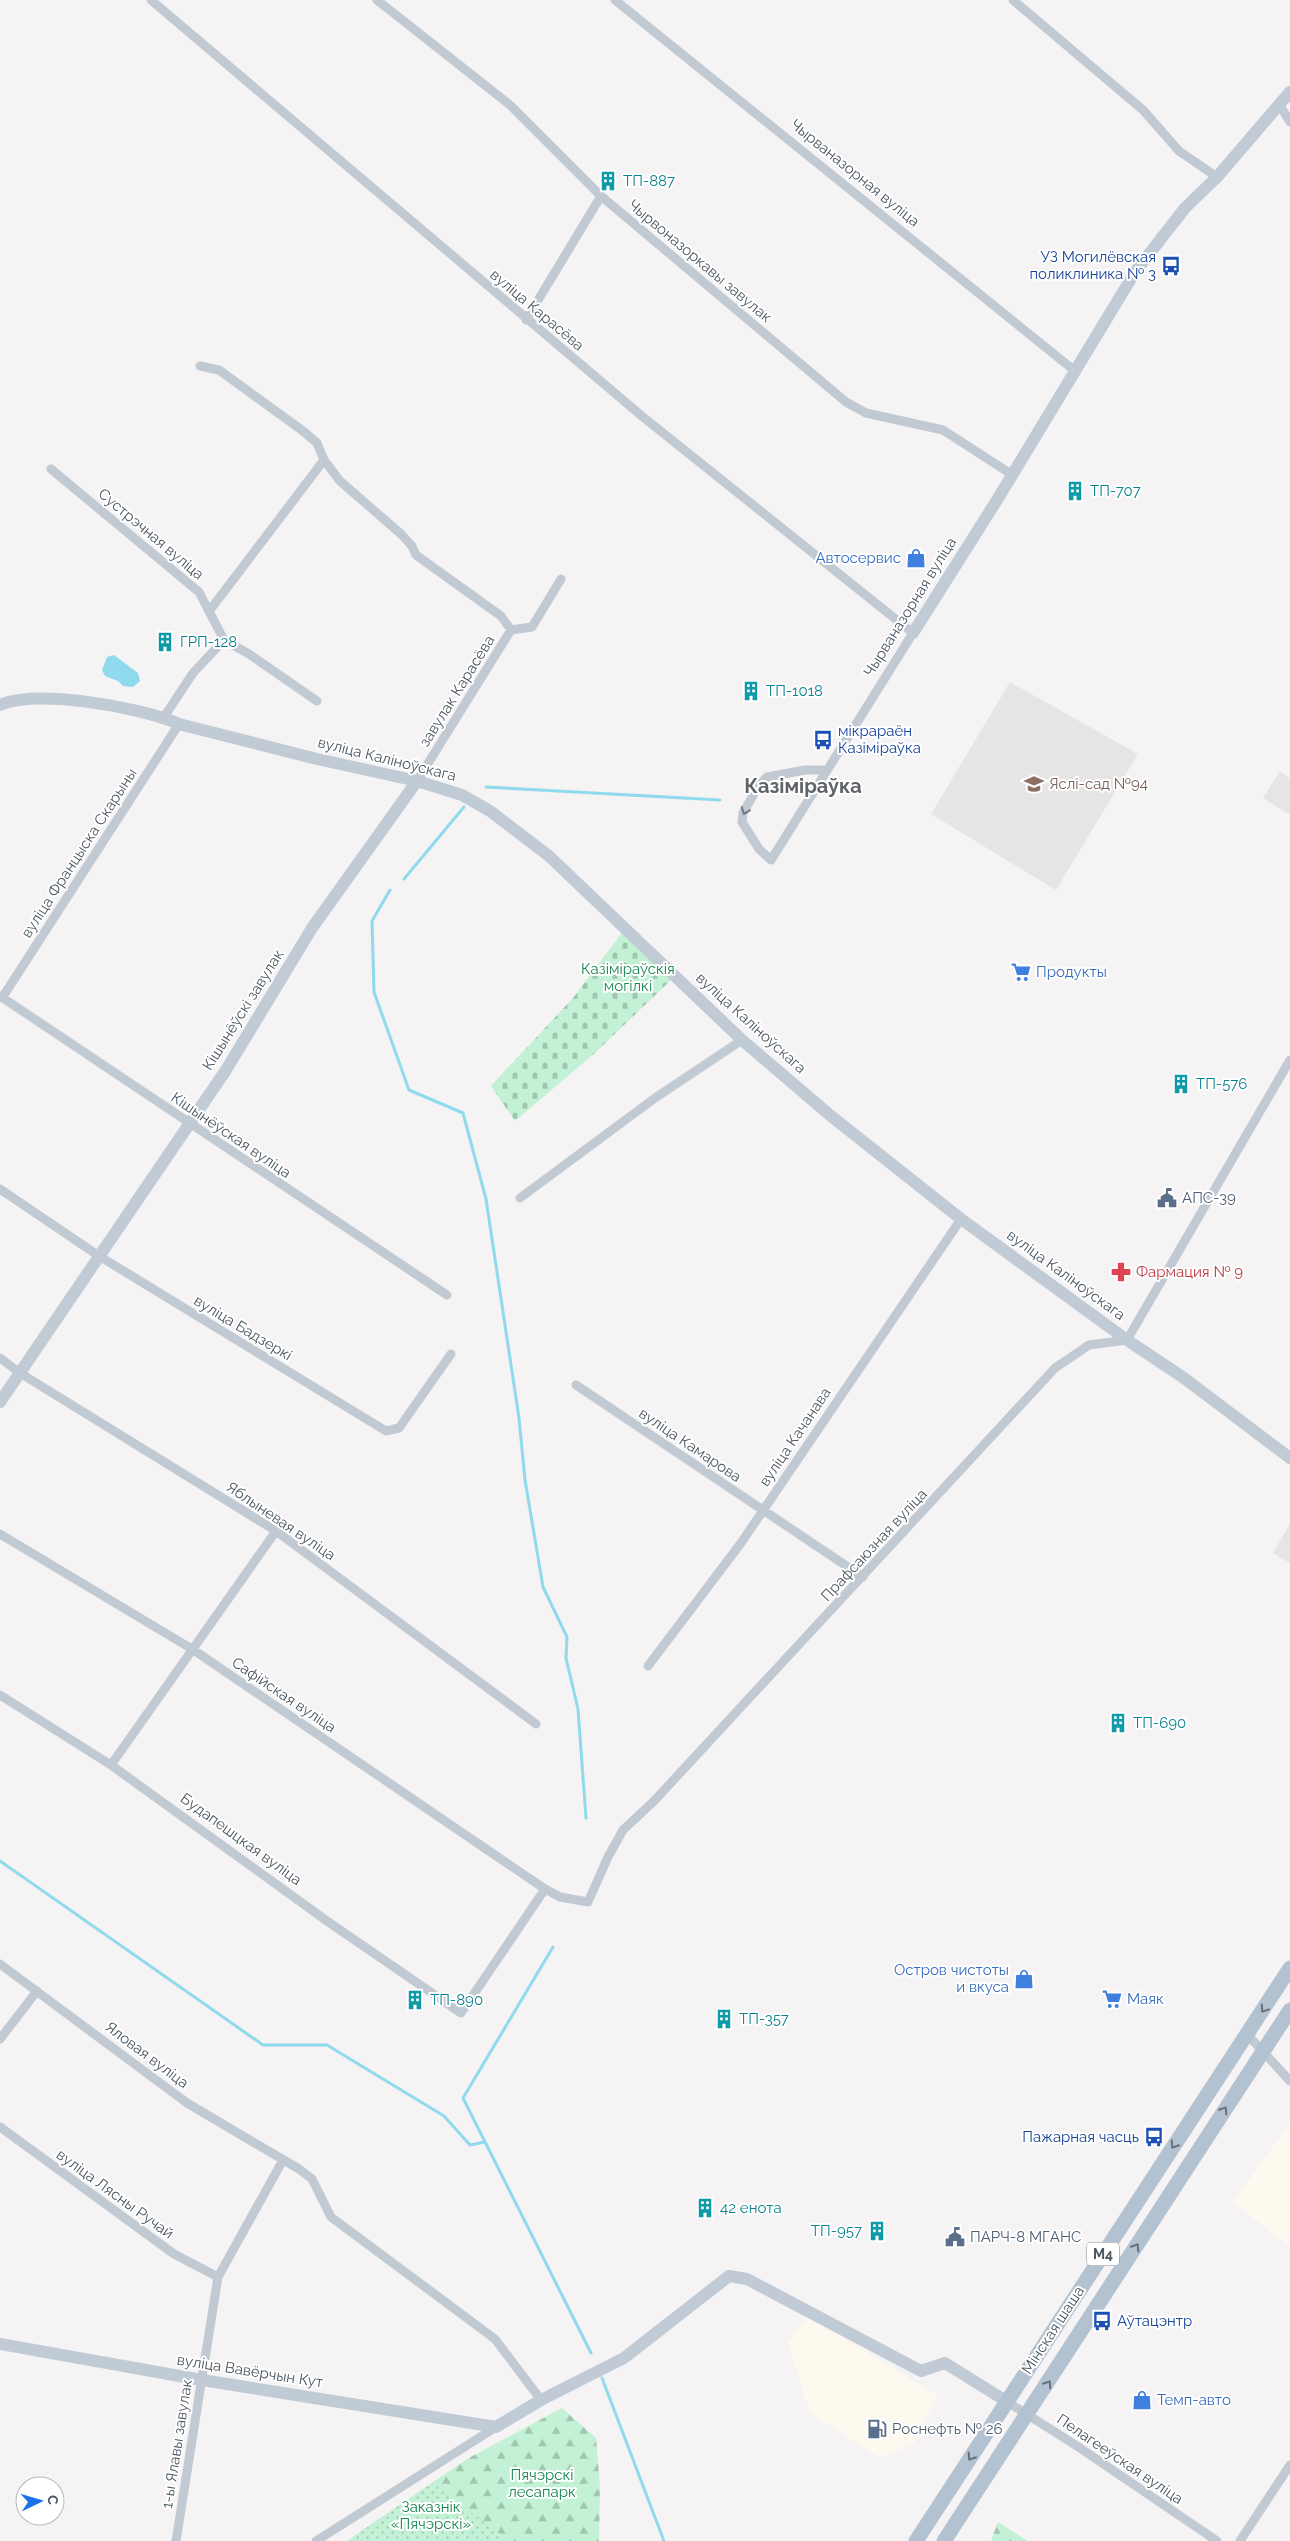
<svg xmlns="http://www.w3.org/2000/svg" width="1290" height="2541" font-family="Raleway,sans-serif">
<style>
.commercial{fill:#fdf9ef}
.education{fill:#e6e4e5}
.forest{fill:url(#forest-firs)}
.cemetery{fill:url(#cemetery-stones)}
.park{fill:url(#park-dots)}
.water{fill:#90daee}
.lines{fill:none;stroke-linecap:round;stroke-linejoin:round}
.stream{stroke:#90daee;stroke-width:3}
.street{stroke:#c1cad2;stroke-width:9}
.secondary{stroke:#c1cbd6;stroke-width:12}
.primary{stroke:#b3c2d1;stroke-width:15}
.oneway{stroke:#6e7983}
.oneway2{stroke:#64717d}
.labels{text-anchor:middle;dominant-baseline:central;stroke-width:4;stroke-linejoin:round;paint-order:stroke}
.shield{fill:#fff;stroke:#808990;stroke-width:1}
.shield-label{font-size:14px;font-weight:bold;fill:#4a5661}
.street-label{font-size:15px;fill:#4a5661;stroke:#fff}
.culture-label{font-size:15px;fill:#0d838f;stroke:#fff;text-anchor:start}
.transit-label{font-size:15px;fill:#164399;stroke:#fff;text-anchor:end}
.shop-label{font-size:15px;fill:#366cbe;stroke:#fff;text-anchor:start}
.education-label{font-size:15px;fill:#785e54;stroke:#fff;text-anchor:start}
.park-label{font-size:15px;fill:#17864f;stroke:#fff}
.service-label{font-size:15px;fill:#4e5e75;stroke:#fff;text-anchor:start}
.health-label{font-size:15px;fill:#be3a42;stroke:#fff;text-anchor:start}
.district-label{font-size:20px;font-weight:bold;fill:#5f6368;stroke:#fff}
</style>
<defs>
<pattern id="forest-firs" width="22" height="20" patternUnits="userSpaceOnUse" patternTransform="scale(1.25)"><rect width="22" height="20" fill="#c3f1d5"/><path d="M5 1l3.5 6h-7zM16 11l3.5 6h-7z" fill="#a0c6b0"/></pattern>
<pattern id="cemetery-stones" width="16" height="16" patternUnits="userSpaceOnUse" patternTransform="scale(1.25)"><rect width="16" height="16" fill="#c3f1d5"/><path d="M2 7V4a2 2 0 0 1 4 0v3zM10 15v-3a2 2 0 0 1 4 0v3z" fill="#a0c6b0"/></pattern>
<pattern id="park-dots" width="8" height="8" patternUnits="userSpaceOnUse" patternTransform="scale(1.25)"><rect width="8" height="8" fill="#c3f1d5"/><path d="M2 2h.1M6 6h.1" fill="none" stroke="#a0c6b0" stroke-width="1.8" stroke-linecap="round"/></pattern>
</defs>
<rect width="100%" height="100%" fill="#f5f3f3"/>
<path class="commercial" d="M1290,2123V2247L1233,2202Z
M808,2317L937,2395L914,2443L880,2458L810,2413L788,2343Z"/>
<path class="education" d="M1010,682L1138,754L1056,890L931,814Z
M1280,771L1290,778V815L1263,798Z
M1290,1524V1563L1273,1553Z"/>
<path class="forest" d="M562,2408L596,2438L600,2488L599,2541H347L467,2459Z
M998,2522L1028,2541H991Z"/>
<path class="cemetery" d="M624,930L673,978L596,1052L515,1121L491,1086L573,998Z"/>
<path class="park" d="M432,2483L510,2541H347Z"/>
<path class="water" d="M114,655L138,673L140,681L133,687L123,686L118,681L105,676L102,670L107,657Z"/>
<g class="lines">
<path class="stream" d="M486,787L720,800
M404,879L464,807
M390,890L372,921L374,992L409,1090L463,1113L486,1199L519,1418L525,1480L543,1587L567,1637L566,1658L578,1709L586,1818
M0,1861L263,2045H327L444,2116L470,2145L485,2142
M553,1947L463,2098L591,2353
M602,2378L664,2541"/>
<path class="street" d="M151,0L643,417L913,633L771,860L759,849L742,822L743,813L759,785L767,777L805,770H827
M377,0L510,105L601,196L846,402L866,413L943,430L1011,474
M615,0L1075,371
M1013,0L1143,110L1179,151L1217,177
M1279,104L1290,122
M526,320L601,196
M200,366L219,370L303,431L317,443L324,460L340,481L401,534L412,546L416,555L501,616L511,630
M51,469L199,592L224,640L249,654L317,701
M210,610L324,460
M164,717L193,673L224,640
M417,781L511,630L532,627L561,579
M0,996L447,1295
M2,998L179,724
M0,1189L99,1256L386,1431L399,1428L451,1354
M520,1198L655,1098L742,1040
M0,1358L20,1373L276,1531L536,1724
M576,1385L863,1577
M0,1534L192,1649L545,1889
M648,1666L741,1543L961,1219
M0,1695L111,1765L327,1921L461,2013L545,1889L560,1897L588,1902L608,1857L623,1830L654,1801L1055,1368L1089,1345L1127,1340L1290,1060
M111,1765L276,1531
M0,1964L187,2103L299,2169L312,2179L331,2217L495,2339L541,2400
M1247,2034L1290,2081
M0,2039L37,1991
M0,2127L174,2254L218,2277
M1006,2401L1077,2446L1217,2541
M176,2541L218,2277L283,2160
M316,2541L496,2427
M1240,2541L1290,2465"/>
<path class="secondary" d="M913,633L997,500L1135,272L1185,208L1217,177L1290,92
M0,705C38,689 141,707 179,724L317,759L417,781L462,795L490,811L549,856L742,1040L831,1116L961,1219L1127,1340L1184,1378L1290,1458
M0,1402L226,1070L312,928L417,781
M0,2344L202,2380L496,2427L541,2400L624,2358L729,2276L747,2279L921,2371L945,2363L1006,2401"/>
<path class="primary" d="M916,2541L1290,1968
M944,2541L1290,2010"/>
</g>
<defs><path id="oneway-chevron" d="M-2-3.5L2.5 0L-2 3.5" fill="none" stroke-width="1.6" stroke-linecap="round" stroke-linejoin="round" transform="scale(1.25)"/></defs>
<use class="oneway" href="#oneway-chevron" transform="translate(745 811) rotate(111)"/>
<g class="oneway2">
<use href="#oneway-chevron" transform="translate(1264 2009) rotate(124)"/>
<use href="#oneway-chevron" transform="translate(1224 2110) rotate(-57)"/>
<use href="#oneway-chevron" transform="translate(1174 2145) rotate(123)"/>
<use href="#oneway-chevron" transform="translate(1136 2247) rotate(-57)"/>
<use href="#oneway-chevron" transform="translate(1048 2384) rotate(-57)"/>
<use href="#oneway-chevron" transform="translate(971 2457) rotate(123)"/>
</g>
<defs>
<symbol id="building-bare" viewBox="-9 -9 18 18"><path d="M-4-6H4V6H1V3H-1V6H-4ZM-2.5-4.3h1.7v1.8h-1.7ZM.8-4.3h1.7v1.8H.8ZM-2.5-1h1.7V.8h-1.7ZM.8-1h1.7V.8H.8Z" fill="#0f9aa8" stroke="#fff" stroke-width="2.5" paint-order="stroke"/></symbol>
<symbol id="bus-bare" viewBox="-9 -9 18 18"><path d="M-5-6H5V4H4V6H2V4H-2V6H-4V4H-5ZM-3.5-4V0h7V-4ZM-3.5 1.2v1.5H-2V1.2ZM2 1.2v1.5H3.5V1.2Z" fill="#1a4fb4" stroke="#fff" stroke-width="2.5" paint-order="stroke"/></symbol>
<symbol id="shop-bare" viewBox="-9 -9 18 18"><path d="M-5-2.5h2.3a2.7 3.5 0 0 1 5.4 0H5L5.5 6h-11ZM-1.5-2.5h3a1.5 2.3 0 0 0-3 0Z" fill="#3f7fe0" stroke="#fff" stroke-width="2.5" paint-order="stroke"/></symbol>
<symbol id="school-bare" viewBox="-9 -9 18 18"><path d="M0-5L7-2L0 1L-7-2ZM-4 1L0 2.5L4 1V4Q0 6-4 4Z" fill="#8d6e63" stroke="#fff" stroke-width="2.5" paint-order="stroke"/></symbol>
<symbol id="supermarket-bare" viewBox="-9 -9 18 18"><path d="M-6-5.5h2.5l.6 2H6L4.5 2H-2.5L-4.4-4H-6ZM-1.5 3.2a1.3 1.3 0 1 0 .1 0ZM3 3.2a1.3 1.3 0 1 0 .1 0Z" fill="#3f7fe0" stroke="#fff" stroke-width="2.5" paint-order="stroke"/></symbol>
<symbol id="civic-bare" viewBox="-9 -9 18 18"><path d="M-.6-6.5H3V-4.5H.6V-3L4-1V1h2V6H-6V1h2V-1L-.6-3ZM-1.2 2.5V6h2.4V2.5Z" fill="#5c6f8a" stroke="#fff" stroke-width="2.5" paint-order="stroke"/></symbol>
<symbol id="pharmacy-bare" viewBox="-9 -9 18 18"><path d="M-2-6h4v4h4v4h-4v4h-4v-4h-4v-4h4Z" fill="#e0444e" stroke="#fff" stroke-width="2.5" paint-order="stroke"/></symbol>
<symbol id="fuel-bare" viewBox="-9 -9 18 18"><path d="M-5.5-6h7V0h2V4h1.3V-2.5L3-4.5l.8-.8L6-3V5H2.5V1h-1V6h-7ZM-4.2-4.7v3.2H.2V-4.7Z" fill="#5c6f8a" stroke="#fff" stroke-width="2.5" paint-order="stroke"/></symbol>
</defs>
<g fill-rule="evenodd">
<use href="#building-bare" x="594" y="167" width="28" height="28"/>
<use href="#bus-bare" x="1157" y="252" width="28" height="28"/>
<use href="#building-bare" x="1061" y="477" width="28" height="28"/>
<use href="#shop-bare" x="902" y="544" width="28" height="28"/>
<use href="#building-bare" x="151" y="628" width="28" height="28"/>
<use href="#building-bare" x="737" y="677" width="28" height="28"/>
<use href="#bus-bare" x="809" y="726" width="28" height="28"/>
<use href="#school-bare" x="1020" y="770" width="28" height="28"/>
<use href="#supermarket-bare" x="1007" y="958" width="28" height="28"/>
<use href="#building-bare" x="1167" y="1070" width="28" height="28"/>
<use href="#civic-bare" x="1153" y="1184" width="28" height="28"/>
<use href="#pharmacy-bare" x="1107" y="1258" width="28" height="28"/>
<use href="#building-bare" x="1104" y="1709" width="28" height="28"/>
<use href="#shop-bare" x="1010" y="1965" width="28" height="28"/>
<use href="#supermarket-bare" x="1098" y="1985" width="28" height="28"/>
<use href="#building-bare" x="401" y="1986" width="28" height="28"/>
<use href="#building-bare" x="710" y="2005" width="28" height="28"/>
<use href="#bus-bare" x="1140" y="2123" width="28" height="28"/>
<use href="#building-bare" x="691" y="2194" width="28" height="28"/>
<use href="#building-bare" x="863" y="2217" width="28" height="28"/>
<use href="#civic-bare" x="941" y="2223" width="28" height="28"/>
<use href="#bus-bare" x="1088" y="2307" width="28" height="28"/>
<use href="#shop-bare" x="1128" y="2386" width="28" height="28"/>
<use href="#fuel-bare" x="863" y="2415" width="28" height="28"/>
</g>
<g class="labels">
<rect class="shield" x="1087" y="2242.5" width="32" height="23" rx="4"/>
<g class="shield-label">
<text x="1103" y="2254">М4</text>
</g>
<g class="street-label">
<text transform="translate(855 173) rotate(39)">Чырваназорная вуліца</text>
<text transform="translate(700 261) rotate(40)">Чырвоназоркавы завулак</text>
<text transform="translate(537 310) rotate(40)">вуліца Карасёва</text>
<text transform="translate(151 534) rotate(40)">Сустрэчная вуліца</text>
<text transform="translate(910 607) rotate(-58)">Чырваназорная вуліца</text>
<text transform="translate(457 691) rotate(-58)">завулак Карасёва</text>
<text transform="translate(387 759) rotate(14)">вуліца Каліноўскага</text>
<text transform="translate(79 853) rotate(-57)">вуліца Францыска Скарыны</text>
<text transform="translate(243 1010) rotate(-58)">Кішынёўскі завулак</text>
<text transform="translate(751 1023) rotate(42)">вуліца Каліноўскага</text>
<text transform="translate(231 1135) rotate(34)">Кішынёўская вуліца</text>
<text transform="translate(1066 1275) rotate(36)">вуліца Каліноўскага</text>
<text transform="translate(243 1328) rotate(31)">вуліца Бадзеркі</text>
<text transform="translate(795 1437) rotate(-56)">вуліца Качанава</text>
<text transform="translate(690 1445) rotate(34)">вуліца Камарова</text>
<text transform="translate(281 1521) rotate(34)">Яблыневая вуліца</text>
<text transform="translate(874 1545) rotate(-47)">Прафсаюзная вуліца</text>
<text transform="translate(284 1695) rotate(34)">Сафійская вуліца</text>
<text transform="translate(241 1839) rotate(36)">Будапешцкая вуліца</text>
<text transform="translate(147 2055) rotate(37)">Яловая вуліца</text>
<text transform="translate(115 2194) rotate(36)">вуліца Лясны Ручай</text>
<text transform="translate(1053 2330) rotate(-57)">Мінская шаша</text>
<text transform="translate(250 2371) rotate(9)">вуліца Вавёрчын Кут</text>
<text transform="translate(177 2444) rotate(-81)">1-ы Ялавы завулак</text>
<text transform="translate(1120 2459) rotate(34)">Пелагееўская вуліца</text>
</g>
<g class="culture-label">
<text x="623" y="181">ТП-887</text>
<text x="1090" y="491">ТП-707</text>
<text x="180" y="642">ГРП-128</text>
<text x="766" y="691">ТП-1018</text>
<text x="1196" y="1084">ТП-576</text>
<text x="1133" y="1723">ТП-690</text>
<text x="430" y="2000">ТП-890</text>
<text x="739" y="2019">ТП-357</text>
<text x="720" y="2208">42 енота</text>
<text x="862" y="2231" text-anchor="end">ТП-957</text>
</g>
<g class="transit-label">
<text x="1156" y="257">УЗ Могилёвская<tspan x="1156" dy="17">поликлиника № 3</tspan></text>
<text x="838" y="731" text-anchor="start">мікрараён<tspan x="838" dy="17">Казіміраўка</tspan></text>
<text x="1139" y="2137">Пажарная часць</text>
<text x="1117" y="2321" text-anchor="start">Аўтацэнтр</text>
</g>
<g class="shop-label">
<text x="901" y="558" text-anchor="end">Автосервис</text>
<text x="1036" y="972">Продукты</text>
<text x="1009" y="1970" text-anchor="end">Остров чистоты<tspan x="1009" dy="17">и вкуса</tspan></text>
<text x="1127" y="1999">Маяк</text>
<text x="1157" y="2400">Темп-авто</text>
</g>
<g class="education-label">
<text x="1049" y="784">Яслі-сад №94</text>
</g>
<g class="park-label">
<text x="628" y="969">Казіміраўскія<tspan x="628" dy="17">могілкі</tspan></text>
<text x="542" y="2475">Пячэрскі<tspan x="542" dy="17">лесапарк</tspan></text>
<text x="431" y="2507">Заказнік<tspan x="431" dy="17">«Пячэрскі»</tspan></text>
</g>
<g class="service-label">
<text x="1182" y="1198">АПС-39</text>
<text x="970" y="2237">ПАРЧ-8 МГАНС</text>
<text x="892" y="2429">Роснефть № 26</text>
</g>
<g class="health-label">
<text x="1136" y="1272">Фармация № 9</text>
</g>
<g class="district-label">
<text x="803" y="786">Казіміраўка</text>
</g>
</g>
<g transform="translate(40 2501) rotate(85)"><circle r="24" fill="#ffffff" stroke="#b7bbc0"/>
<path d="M0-4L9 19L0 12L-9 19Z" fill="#1a73e8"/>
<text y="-8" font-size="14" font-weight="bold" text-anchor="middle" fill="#4a5661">С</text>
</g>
</svg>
